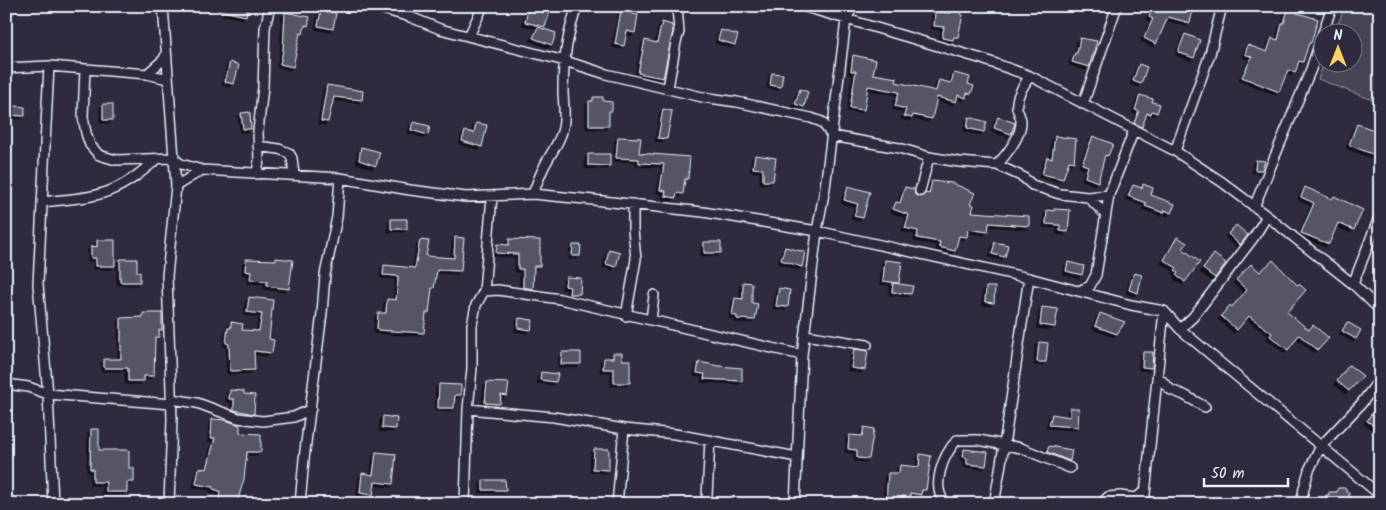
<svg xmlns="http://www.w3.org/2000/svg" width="1386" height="510" font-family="Kalam,sans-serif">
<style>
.green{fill:#464455;stroke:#979aa6}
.building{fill:#575565;stroke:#e8f1f8;filter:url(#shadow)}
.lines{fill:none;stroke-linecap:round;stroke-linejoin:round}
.minor-casing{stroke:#e8f1f8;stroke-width:12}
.minor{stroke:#2f2a3d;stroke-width:9}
</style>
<defs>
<filter id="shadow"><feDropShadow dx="-3" dy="3" stdDeviation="0" flood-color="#0009"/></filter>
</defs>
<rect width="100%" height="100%" fill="#2f2a3d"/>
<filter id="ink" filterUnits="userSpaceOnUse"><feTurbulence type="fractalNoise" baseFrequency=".02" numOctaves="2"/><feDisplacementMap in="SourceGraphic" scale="10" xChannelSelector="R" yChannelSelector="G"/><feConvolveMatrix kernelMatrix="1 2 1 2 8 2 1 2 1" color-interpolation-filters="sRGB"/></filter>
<g filter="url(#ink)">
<path class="green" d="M1345,6H1380V103L1318,79L1324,63L1354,62V32H1335Z"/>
<path class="building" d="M217,6H248L246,16L219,10L216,9Z
M529,6H552L545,27L525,22Z
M952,6H962L961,15H963L958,37H954L953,40L942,38L944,27L934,26L935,12L951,13Z
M1153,6H1168L1192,13L1190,23L1168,17L1156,44L1144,38L1153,19L1149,17Z
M1289,6H1298L1297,13L1318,19L1311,43H1309L1303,62L1299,61L1295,73L1288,70L1279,92L1242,77L1252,57L1245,54L1248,45L1267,52L1272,38L1278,40L1282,23H1284Z
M321,10L336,13L333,29L318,26Z
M621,11L638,15L635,33L627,31L624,46L615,44Z
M285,12L310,17L308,26L305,25L303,34L300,33L293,67L280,64L283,51Z
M662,22L672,25L673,31L663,78L638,73L645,40L657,43Z
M538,27L556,33L552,45L533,38Z
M721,30L738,35L735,45L718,40Z
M1185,34L1200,40L1194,58L1178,52Z
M1080,38L1097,41L1089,67L1072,62L1075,53H1077Z
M853,55L876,60L873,74L897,78L896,82L936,91L939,80L951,83L954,73L970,77L968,84L974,86L971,94L967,93L966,98L958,95L956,102L937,97L932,119L913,115L912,118L904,116L906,109L895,106L899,92L868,86L864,110L850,108L856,71H851Z
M230,62L239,65L234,84L225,82Z
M1139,64L1147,67L1141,84L1133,81Z
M772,73L783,74L781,87L770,85Z
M327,85L363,91L362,100L334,97L328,122L321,121Z
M800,89L808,92L804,107L795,104Z
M1140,95L1153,99L1152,102L1160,104L1157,113L1152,111L1151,114L1147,113L1142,127L1134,123L1139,111L1135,110Z
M593,97H603V101L612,102V111H609V126H589V101H593Z
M103,104H113V120H103Z
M7,105L25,107V116L7,115Z
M663,109L672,111L667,139L658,138Z
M250,112L251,129H243L241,113Z
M969,117L987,122L984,132L967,128Z
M998,117L1015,123L1011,134L994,128Z
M413,122L430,126L428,135L411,130Z
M476,123L487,125L482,147L462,141L465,131L474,133Z
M1357,124L1380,132V157L1349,145Z
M1055,136L1076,139L1074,162L1069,161L1063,179L1042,174L1047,157L1052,159Z
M1093,136L1113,144L1108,156L1105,155L1098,182L1085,177L1088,166L1082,164Z
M618,137L641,138L639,153L690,157L688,179H685L683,194L677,193L676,198L665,196L666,191L660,190L664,164L639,163V159L616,158Z
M361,147L380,152L376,166L359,160Z
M588,154H610V166L588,165Z
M755,155L776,158L773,181H763V169L753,168Z
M1256,160L1265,161L1262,170H1255Z
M932,181L952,183L975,193L970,204L974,205L972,212L1029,216V226L989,223L988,232L968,229L967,237L959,236L955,251L939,247L940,242L917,238L918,231L905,228L909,215L893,209L896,202L900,203L905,187L914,189L915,195L921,197L926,193L929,194Z
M1143,184L1153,188L1151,195L1175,204L1171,213L1165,210L1164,213L1145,206L1147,203L1128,196L1133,185L1142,188Z
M848,186L870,192L863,218L854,216L858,204L844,200Z
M1305,187L1332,199L1334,196L1363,210L1354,230L1338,223L1329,244L1301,233L1314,203L1301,197Z
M1054,209L1070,210L1068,232L1060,231V225L1046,224L1047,210L1054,211Z
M391,219H407V229H391Z
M1236,225L1248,235L1240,245L1228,234Z
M455,237L464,238L461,271L437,270L434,288H432L429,313H426L424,333L377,330L378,313H386L387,299L396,300L398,281V276L383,275L384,265L415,268L420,240L429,241L426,256L454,258Z
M1177,237L1187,243L1183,249L1200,262L1185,282L1176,275L1178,273L1175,270L1177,268L1164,260Z
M509,239L540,240V266H534L533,289L523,287V269H518V254L496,253L497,244L509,245Z
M97,240H115V266H96V258H91V246L97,247Z
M704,242H721V253H704Z
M995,242L1008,245L1005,257L992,254Z
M573,245H581L580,256H572Z
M785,247L805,252L802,267L781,260Z
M609,249L620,252L616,267L606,264Z
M1214,254L1226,263L1215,278L1203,269Z
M276,258L293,260L289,289L267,286V281L250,280L251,272L245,271L246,259L276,260Z
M120,259H137V272H140V282H120Z
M885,260L902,262L899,283L883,281Z
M1273,260L1297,285L1299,284L1306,290L1287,312L1309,330L1313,325L1329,338L1318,350L1299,335L1288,350L1270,336L1272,333L1249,316L1237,330L1221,316L1230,305L1232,307L1247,290L1236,280L1251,264L1260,272Z
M1068,262L1084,266L1082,275L1066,271Z
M1134,273L1142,275L1138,293L1129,290Z
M566,277L581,278L580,294H569L570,287L565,286Z
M743,282L752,283V303L758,304L755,320L737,319V316L732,315L735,298L743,299Z
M893,283L913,286L911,294L892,292Z
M986,287H995L994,303L985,302Z
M779,288L790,290L788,307L776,306Z
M249,297L273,300L269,339L274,340L272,353L254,351L255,370L230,371L229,344L226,343L228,328H231V322L243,324L242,330L259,331L262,314L247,312Z
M1042,307L1058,309L1055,327L1040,325Z
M143,313H162V330H159V337H155L154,376H144V381H128V368H104V359H121V318L143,317Z
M1100,313L1125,322L1117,334L1095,326Z
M519,318L533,320L531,330L518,328Z
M1347,322L1361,330L1356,339L1342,331Z
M1039,342L1048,343L1046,362H1037Z
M854,349L868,351L865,370L851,368Z
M562,352H581V364H561Z
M1143,352H1153L1152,368L1142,367Z
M613,353H622V360H630V383H614V369H603L604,358H613Z
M699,362L719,366L742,368V381L704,379L705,374L697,373Z
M1349,365L1363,376L1349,391L1337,381Z
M541,372L558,374L556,382L540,380Z
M487,382L509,383L507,396L501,395L500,404L485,403Z
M439,384L461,385V395H455L454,408H438Z
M230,390L244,391V394L255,395L254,414L234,410V399H229Z
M1070,408H1079L1078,427L1049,425L1052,414L1070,417Z
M1371,414L1380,419V429L1367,421Z
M383,416L397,418L396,429L382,428Z
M212,419L225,420L240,425V433L261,434V452H247L244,479L237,503L219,501L220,491L213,489V487L196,484L199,468L207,469L215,438H211Z
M864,427L874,429L869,459L857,458V450L848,449L849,435L862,436Z
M91,429H99V450H129V468H134V482H127V492H106V482H93V469H90Z
M1049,446L1072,450L1070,461L1047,452Z
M594,449H609V470L593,469Z
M964,449L988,452L986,466L967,464V458L963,457Z
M376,452L396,454L393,484L375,482L373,495L360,493L362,473L373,475Z
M920,454L931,456L926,490H922L921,495L910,493V497L903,496V504H886L888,473H899L900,465L919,467Z
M483,480H505L506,490H483Z
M1338,488H1346V492H1349V496L1351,497V504H1325L1326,495H1329V492H1337Z"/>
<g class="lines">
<defs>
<path id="minor" d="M163,6L176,186L167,276L172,419L169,504
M372,6L410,17L440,29L565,61L606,74L702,97L737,102L811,118L822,122L832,136L899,148L929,157L959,162L997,165L1023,177L1032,185L1060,194L1088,197L1109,195
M802,6L982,59L1030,76L1175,151L1222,182L1267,216L1353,284L1380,310
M469,36L483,6
M49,66L38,284L48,394L53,504
M6,68L49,66L147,74L168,79
M85,69L83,117L86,133L90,145L99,155L116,160L173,158L181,164L202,170
M147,74L164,59L166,54
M668,88L676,42L679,32L677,6
M1083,104L1117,6
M258,146L279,149L289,153L292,158L294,175
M1175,151L1210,54L1222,6
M997,165C1007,154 1022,136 1021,120C1020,116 1018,112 1017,108C1015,97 1024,85 1030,76
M257,174L259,160L258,131L263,87L265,28L270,6
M176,186L202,170L340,178L410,190L466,197L533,194L584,199L703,212L817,231L1029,278L1131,305L1164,311L1180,329L1223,365L1380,495
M920,191L929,157
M533,194C536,186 539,177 543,169C549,155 560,143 563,128C566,115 563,103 563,90C563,63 568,32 577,6
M1088,197L1106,215
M43,202C67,199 94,199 116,188C131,181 144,170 157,159
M1254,207L1311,69L1332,6
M1353,284L1380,215
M1081,290L1090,286L1096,275L1109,195L1134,130
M484,291L498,290L560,299L802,355
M626,316L636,259L633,230V204
M651,320L654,295
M1180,329L1193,317L1254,237L1267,216
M805,335L867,345
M1157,376L1171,390L1184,395L1205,407
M6,384L28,387L48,394L171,404
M171,399L197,403L238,418L263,421L294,417L311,409
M468,409L554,417L624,429L675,434L797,457
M300,504L304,459L322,313L325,275L337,217L340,178
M465,504L468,409L472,368V325L476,305L484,291L492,196
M617,504L624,429
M705,504L707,496L710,440
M795,504L802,355L817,231L825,188L846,20L853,6
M946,504C930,487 943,455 957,440H978L1021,448L1070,468
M994,504C1008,429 1017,353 1029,278
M1101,504L1108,497L1120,496L1136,498L1145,491
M1144,504L1164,311
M1301,504L1304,488L1309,470L1321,446L1361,404L1380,379"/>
</defs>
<use href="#minor" class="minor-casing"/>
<use href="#minor" class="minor"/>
</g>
</g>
<rect width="1386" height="510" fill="none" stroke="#2f2a3d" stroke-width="25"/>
<rect x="12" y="12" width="1361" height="485" fill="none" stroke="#e8f1f8" stroke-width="2" filter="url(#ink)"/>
<g transform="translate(1338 48)"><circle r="24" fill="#2f2a3d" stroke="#797a88"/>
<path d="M0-4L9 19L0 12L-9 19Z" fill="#ffd166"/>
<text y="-8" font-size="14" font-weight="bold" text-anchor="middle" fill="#e8f1f8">N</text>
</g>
<path d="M1204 478v8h84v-8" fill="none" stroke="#e8f1f8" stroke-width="2.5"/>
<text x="1211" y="478" font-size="15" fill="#e8f1f8" stroke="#2f2a3d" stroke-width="4" paint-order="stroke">50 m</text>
</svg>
